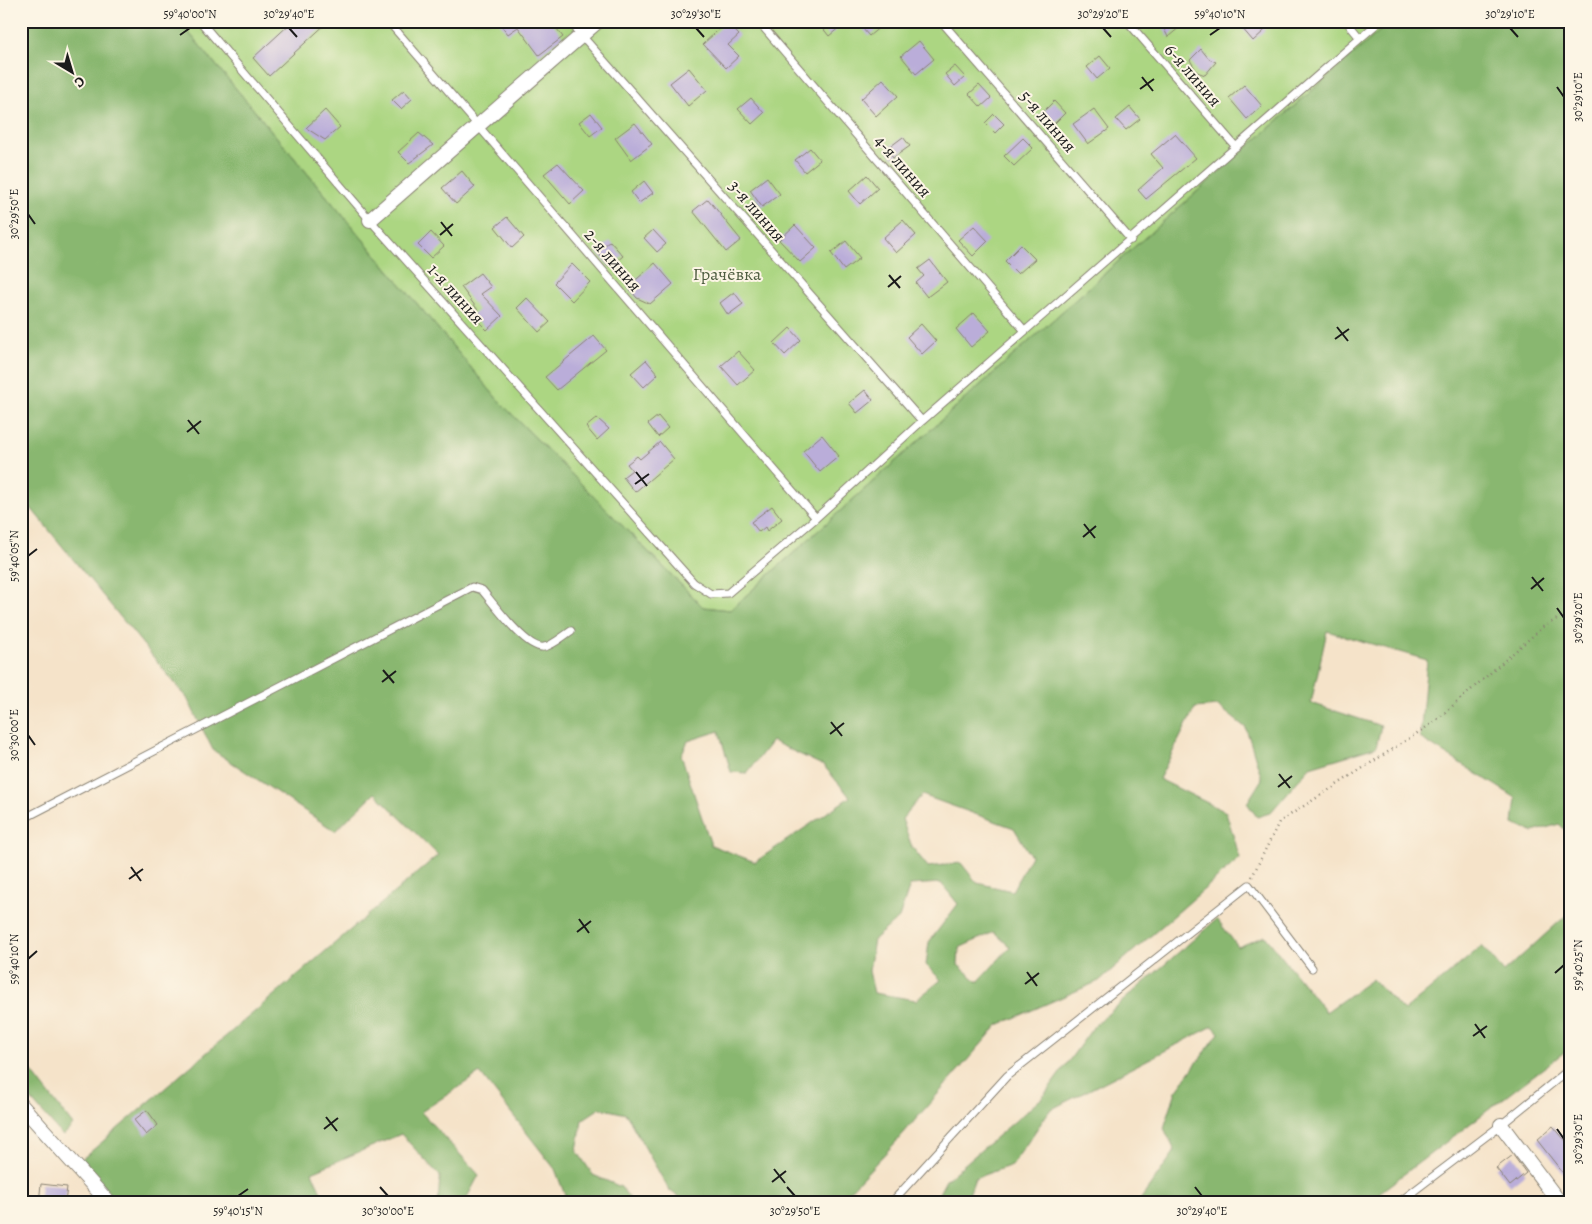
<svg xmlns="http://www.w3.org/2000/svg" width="1592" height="1224" font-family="Alegreya,serif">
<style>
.green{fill:#acd682;stroke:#64794f}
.forest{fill:#89b770;stroke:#526a46;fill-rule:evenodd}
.building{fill:#baadd9}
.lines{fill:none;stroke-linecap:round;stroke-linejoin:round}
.lane-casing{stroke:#888072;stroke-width:9}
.street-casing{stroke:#888072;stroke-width:16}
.path{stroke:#888072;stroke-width:2.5;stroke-dasharray:1 4;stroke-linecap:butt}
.lane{stroke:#fff;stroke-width:7}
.street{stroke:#fff;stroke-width:14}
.ticks{fill:none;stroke:#1c1c1c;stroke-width:2}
.labels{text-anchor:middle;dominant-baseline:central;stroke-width:4;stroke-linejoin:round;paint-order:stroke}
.street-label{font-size:18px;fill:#1c1c1c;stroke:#fcf5e5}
.park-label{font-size:18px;fill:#4e5d40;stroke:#fcf5e5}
.neatline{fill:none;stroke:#1c1c1c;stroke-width:2}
.ticks-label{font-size:12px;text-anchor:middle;fill:#1c1c1c}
</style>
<rect width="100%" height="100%" fill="#fcf5e5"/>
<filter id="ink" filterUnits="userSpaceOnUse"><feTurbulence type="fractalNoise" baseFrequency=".02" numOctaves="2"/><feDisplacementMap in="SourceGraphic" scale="10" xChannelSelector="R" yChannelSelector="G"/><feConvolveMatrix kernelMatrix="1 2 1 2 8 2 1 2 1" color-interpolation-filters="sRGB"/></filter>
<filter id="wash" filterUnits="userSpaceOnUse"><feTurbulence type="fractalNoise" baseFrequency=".0096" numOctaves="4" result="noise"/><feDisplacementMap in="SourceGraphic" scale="20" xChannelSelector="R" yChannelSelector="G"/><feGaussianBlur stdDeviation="1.12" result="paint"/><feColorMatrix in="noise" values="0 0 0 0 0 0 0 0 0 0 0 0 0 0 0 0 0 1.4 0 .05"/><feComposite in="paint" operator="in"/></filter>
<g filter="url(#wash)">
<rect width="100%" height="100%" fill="#f5e3c9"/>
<path class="green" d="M179,21H1391L1133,248L730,610L703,607L499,401Z"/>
<path class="forest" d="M21,21H179L499,401L703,607L730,610L1133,248L1391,21H1571V33L1565,35L1571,42V835L1559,824L1533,832L1513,824L1516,798L1420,738L1427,660L1327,631L1311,703L1381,726L1376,747L1310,767L1270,813L1257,817L1247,803L1262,779L1246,728L1218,706L1195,708L1159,779L1226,812L1240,858L1099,981L998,1025L895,1143L838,1203H687L669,1190L626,1114L600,1108L582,1120L577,1151L593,1175L621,1187L633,1203H568L555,1169L480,1073L421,1112L479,1175L464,1203H438L440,1176L401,1134L312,1172L326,1203H117L81,1160L438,855L375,793L335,831L213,750L187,698L21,496ZM719,731L731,772L747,773L772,741L824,766L850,797L755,862L711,845L681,755L688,741ZM922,795L1014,828L1031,856L1012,891L977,883L961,863L928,867L912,847L902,819ZM941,883L958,904L929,942L926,965L941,980L916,1000L874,993L869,971L874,939L899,918L910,885ZM994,932L1010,947L978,982L958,965L959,948Z
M1571,911V1047L1366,1203H1138L1175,1151L1164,1128L1176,1091L1219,1033L1213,1026L1050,1110L1012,1165L975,1178L966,1203H934L946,1180L1042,1098L1094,1026L1217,919L1238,947L1265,936L1326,1012L1372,979L1404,1011L1482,946L1504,972Z
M21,1058L73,1125L63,1136L21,1088Z"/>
<g id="blocks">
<path class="building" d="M293,21H329L269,76L253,58Z
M498,21H551L563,37L539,55L518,27L508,34Z
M817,21H847L829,36Z
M856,21H887L869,36Z
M1167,21H1187L1168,37L1162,25Z
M1236,21H1257L1265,30L1253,41Z
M727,22L739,35L728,45L739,56L726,68L703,44Z
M919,41L934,59L916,74L901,56Z
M1201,49L1209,59L1216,62L1205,75L1197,72L1190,60Z
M1100,56L1110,68L1097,79L1087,67Z
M955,66L965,77L955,86L945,74Z
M689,68L707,90L688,106L670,83Z
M883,79L898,96L876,116L861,99Z
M979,85L991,98L981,107L969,94Z
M1244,85L1262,106L1247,119L1229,98Z
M404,90L412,99L401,109L392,100Z
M751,98L764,113L752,124L738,109Z
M1054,101L1065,113L1051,127L1040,115Z
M1130,107L1140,119L1126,130L1116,119Z
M1094,109L1109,129L1088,144L1073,124Z
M325,110L340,127L325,140L306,128Z
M591,113L602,127L590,136L579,122Z
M994,114L1004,124L995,133L985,123Z
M635,123L652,144L631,160L615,138Z
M419,133L433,145L409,163L398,152Z
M1175,134L1196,158L1146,199L1138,190L1163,168L1151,154Z
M903,137L910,146L893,158L887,149Z
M1023,138L1033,148L1014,166L1004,156Z
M810,148L820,160L805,172L795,160Z
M558,163L584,191L570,204L544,174Z
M462,171L475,187L456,204L442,188Z
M867,175L878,188L860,204L849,191Z
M767,177L780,194L762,207L750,190Z
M644,181L653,193L639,203L631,192Z
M708,199L741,240L726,252L693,211Z
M507,217L524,237L512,248L495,227Z
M903,220L916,235L896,253L883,238Z
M795,225L816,248L800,262L779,240Z
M974,226L988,241L973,256L958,240Z
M653,230L666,244L657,252L644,238Z
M431,232L444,246L431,258L418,245Z
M610,241L623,256L610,267L597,252Z
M846,241L860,258L844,270L831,253Z
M1021,245L1035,259L1018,274L1005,261Z
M930,260L947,282L927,297L916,283L924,276L918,269Z
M655,263L673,284L650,304L637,298L628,287Z
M572,264L590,282L572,301L554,283Z
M480,273L491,287L481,294L502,316L487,330L472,315L478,310L461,287Z
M734,292L743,304L728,315L720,303Z
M527,298L550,322L539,332L517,308Z
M974,313L990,331L971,347L956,329Z
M921,324L936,341L922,354L907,337Z
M790,328L801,340L785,355L774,343Z
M594,336L606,350L557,390L545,377Z
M738,351L755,370L738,385L721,366Z
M646,360L658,374L644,387L631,373Z
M865,390L873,400L857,413L849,403Z
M658,416L668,428L658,437L648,424Z
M597,418L609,429L597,440L586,427Z
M822,435L839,456L820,472L803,451Z
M660,442L674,459L635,492L623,477L632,470L627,464L637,456L640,459Z
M772,506L782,519L767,531L765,527L759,532L751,522Z
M147,1110L158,1125L146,1135L134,1120Z
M1553,1126L1571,1147V1167L1563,1173L1537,1140Z
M1513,1155L1526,1173L1510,1186L1496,1168Z
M41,1184L67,1187L65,1203H39Z"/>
</g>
</g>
<g filter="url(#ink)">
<use href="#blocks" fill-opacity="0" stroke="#888072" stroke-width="1"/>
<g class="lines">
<defs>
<path id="lane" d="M200,21L370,220L694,583L711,594L728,593L816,518L922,421L1380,21
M388,21L816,518
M569,21L922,421
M758,21L1025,331
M941,21L1131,240
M1127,21L1236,147
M1346,21L1360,38
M21,820L472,587L482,590C493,603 527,650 544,647C552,646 563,636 571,631
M891,1203L1007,1076L1249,885L1312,968
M1398,1203L1501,1125L1571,1068"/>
<path id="street" d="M370,220L598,21
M21,1105L109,1203
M1501,1125L1560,1203"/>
</defs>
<use href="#lane" class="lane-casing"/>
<use href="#street" class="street-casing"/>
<path class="path" d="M1252,877L1279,822L1433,723L1543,627L1571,611"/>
<use href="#lane" class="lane"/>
<use href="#street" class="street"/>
</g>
</g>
<path class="ticks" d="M289,28L297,37M696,28L704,37M1103,28L1111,37M1510,28L1518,37M180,35L190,28M1210,35L1220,28M1142,77L1153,91M1557,87L1564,97M1140,89L1154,79M28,214L35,224M441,222L452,236M440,235L453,224M889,275L900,288M888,287L901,276M1337,327L1348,341M1335,339L1349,329M188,420L199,434M187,432L201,421M636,472L647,486M635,484L649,474M1084,524L1095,538M1083,537L1096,526M28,556L37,549M1532,577L1543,591M1531,589L1544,578M1557,608L1564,618M383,670L394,683M382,682L396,671M831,722L842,736M830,734L844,723M28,735L35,745M1279,774L1290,788M1278,787L1292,776M131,867L141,881M129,879L143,869M579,919L589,933M577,932L591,921M28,959L37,951M1027,972L1037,986M1555,973L1564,965M1025,984L1039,973M1475,1024L1485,1038M1473,1036L1487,1026M326,1117L337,1131M324,1129L338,1118M1557,1129L1564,1139M774,1169L785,1183M772,1182L786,1171M380,1187L388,1196M787,1187L795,1196M1195,1187L1202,1196M238,1196L248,1189"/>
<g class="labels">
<g class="street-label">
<text transform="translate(1193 75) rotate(49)">6-я линия</text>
<text transform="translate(1048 121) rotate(49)">5-я линия</text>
<text transform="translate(903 166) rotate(49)">4-я линия</text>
<text transform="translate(757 211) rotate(49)">3-я линия</text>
<text transform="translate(613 260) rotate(49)">2-я линия</text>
<text transform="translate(456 294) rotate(48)">1-я линия</text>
</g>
<g class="park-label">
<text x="727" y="274">Грачёвка</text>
</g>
</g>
<rect width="1592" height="1224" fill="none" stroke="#fcf5e5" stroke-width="55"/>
<g transform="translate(72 72) rotate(142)" stroke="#fcf5e5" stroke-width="4" paint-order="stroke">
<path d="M0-4L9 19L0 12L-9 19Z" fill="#1c1c1c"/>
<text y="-8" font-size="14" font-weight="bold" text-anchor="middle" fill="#1c1c1c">С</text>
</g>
<rect x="28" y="28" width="1536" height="1168" class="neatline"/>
<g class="ticks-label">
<text x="190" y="18">59°40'00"N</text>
<text x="289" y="18">30°29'40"E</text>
<text x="696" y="18">30°29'30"E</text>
<text x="1103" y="18">30°29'20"E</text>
<text x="1220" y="18">59°40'10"N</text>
<text x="1510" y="18">30°29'10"E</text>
<text transform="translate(1578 97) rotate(-90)" y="4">30°29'10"E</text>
<text transform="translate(14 214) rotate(-90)" y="4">30°29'50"E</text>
<text transform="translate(14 556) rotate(-90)" y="4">59°40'05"N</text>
<text transform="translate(1578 618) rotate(-90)" y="4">30°29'20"E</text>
<text transform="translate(14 735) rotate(-90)" y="4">30°30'00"E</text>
<text transform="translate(14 959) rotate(-90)" y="4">59°40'10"N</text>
<text transform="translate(1578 965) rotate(-90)" y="4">59°40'25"N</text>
<text transform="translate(1578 1139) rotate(-90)" y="4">30°29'30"E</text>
<text x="238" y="1215">59°40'15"N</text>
<text x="388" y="1215">30°30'00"E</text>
<text x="795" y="1215">30°29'50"E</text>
<text x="1202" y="1215">30°29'40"E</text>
</g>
</svg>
